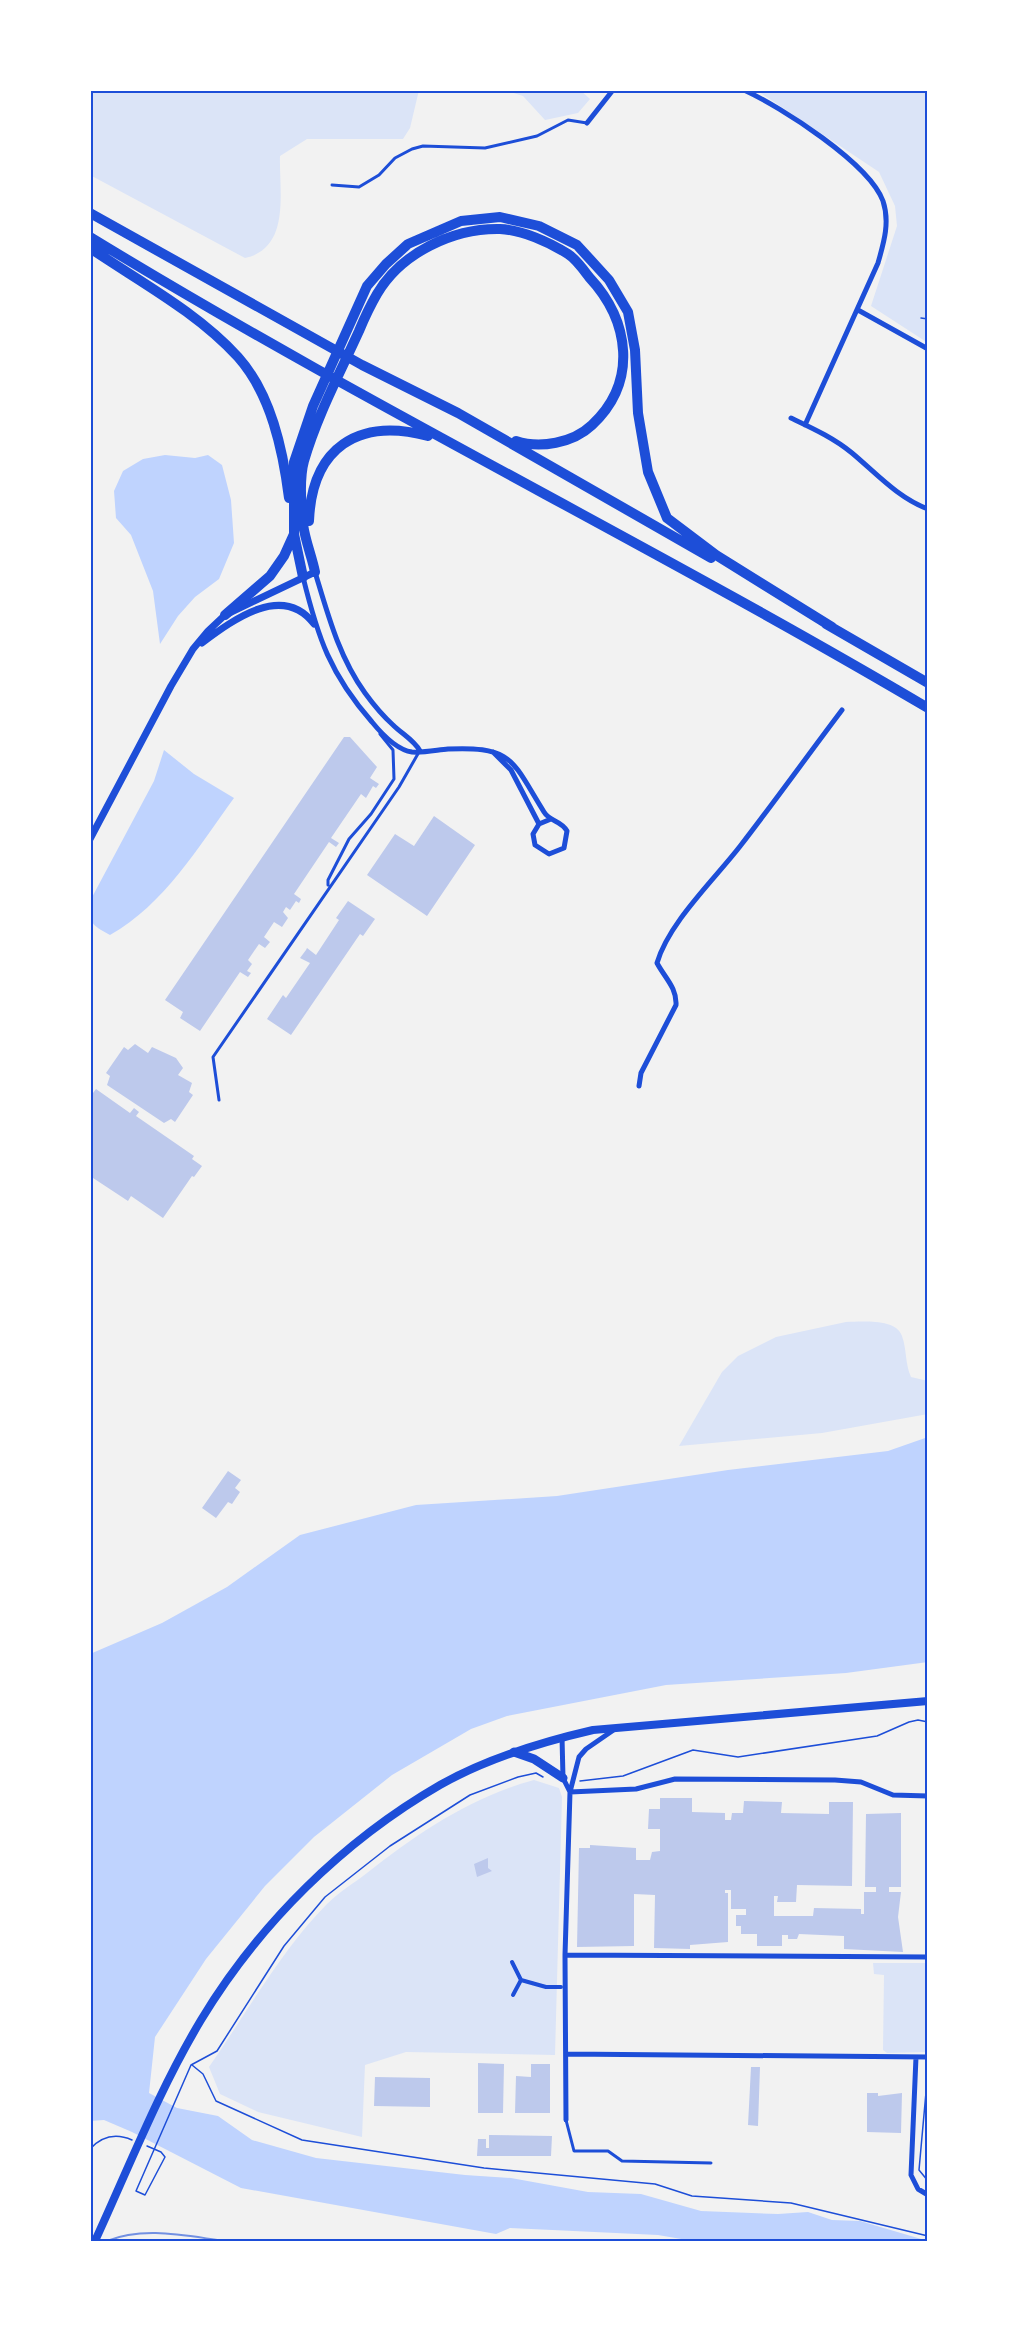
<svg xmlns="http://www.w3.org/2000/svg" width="1018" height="2331" font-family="'Times New Roman',serif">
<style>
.green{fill:#dbe4f7}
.water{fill:#bfd3fe}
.building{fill:#bdc9ec}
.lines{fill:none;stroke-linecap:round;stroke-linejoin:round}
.path{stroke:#1d4ed8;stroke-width:1.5}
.service{stroke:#1d4ed8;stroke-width:3}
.pedestrian{stroke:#1d4ed8;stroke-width:4}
.minor{stroke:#1d4ed8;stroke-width:5}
.tertiary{stroke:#1d4ed8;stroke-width:7}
.primary{stroke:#1d4ed8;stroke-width:8}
.trunk{stroke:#1d4ed8;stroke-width:9}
.motorway{stroke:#1d4ed8;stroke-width:10}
.rail{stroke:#7290e2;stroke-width:2}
.neatline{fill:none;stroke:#1d4ed8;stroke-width:2}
</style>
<rect width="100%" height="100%" fill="#f2f2f2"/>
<path class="green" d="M90,90H419L410,128L403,139H307L280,156C279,192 291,248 245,258L90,175Z
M504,90H580L590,99L578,113L545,120L523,96Z
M756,90H928V343L871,306L897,226L895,206L879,172Z
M846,1322C860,1322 896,1318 902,1336C907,1350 905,1364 911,1377L928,1381V1414L822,1433L679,1446L722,1372L738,1356L776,1337Z
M534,1780L559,1788L562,1797L555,2055L406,2052L365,2065L362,2137L258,2112L220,2094L209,2067C246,2014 282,1949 327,1904C339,1892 354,1883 367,1873C418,1833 471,1797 534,1780Z
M873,1963H928V2052L887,2053L883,2050L884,1975L874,1974Z"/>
<path class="water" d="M165,455L195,458L208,455L222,465L231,500L234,543L219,579L195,597L178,616L160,644L153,591L131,535L116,518L114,491L123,471L143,459Z
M164,750L194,774L234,798C198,847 165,904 110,935C90,924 90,924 90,901L154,781Z
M928,1437V1662L846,1673L666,1685L507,1716L471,1729L392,1775L314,1837L265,1886L206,1959L155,2037L149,2093L177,2108L218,2116L252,2140L316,2158L465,2175L511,2178L588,2192L641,2194L701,2211L778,2214L808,2212L832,2220L860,2221L928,2241H693L658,2235L510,2228L496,2234L241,2188L132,2132L104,2120L90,2121V1654L162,1623L227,1587L300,1535L416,1505L557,1496L728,1470L888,1451Z"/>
<path class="building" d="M344,737H350L377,767L370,778L379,784L376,788L373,786L366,798L361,794L331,838L339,843L336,847L329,842L294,894L301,899L299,903L296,901L290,910L286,907L283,912L288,918L282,927L274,922L264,937L270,942L265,948L259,944L248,960L252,964L247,971L251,973L248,977L240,972L200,1031L180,1018L183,1012L165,1000Z
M434,816L475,845L427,916L367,875L395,834L414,846Z
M348,901L375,919L363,936L360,934L291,1035L267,1019L283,995L286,998L310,963L300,958L306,950L307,948L316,955L339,920L336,918Z
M135,1044L148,1053L152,1047L176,1058L183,1068L178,1075L192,1083L189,1092L193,1095L175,1122L171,1119L164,1123L107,1085L110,1076L106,1073L124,1047L128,1050Z
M96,1089L130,1113L134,1108L139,1112L136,1116L194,1156L192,1159L202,1166L194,1177L192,1176L163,1218L131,1196L128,1201L90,1176V1097Z
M228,1471L241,1480L235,1488L240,1492L232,1504L228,1502L216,1518L202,1508Z
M660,1798H692V1812L725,1813V1820H731L732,1813H743L744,1801L782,1802L781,1813L829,1814V1802H853L852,1886L797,1885L796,1902H777L778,1896H774V1916H813L814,1908L861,1909V1914H864V1892H876V1887H865L866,1814L901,1813V1887H889V1892H901L898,1917L903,1952L844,1949V1936L799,1934L797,1939H788V1935H782V1946H757V1934H741V1926H736V1915H746V1909H731V1890H725V1893H728V1942L690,1945V1949L654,1948L655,1895L634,1894V1946L577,1947L579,1848H590V1845L636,1848V1860H650L652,1852L660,1851V1829H648L649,1809H660Z
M488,1858V1868L492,1871L477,1877L474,1864Z
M478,2063L504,2064L503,2113H478Z
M531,2064H550V2113H515L516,2076L531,2077Z
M751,2067H760L758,2126L748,2125Z
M375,2077L430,2078V2107L374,2106Z
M867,2093H878V2096L902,2093L901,2133L867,2132Z
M489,2135L552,2136L551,2156H477L478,2139H486V2148H489Z"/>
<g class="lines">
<path class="path" d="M921,318L928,319
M580,1781L623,1776L693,1750L738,1757L877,1736L909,1722L918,1720L928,1722
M192,2065L203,2074L216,2101L302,2140L484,2168L655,2184L692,2196L791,2203L928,2236
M928,2070L919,2170L928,2181
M147,2146L161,2152L165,2157L145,2195L136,2191L191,2065L217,2051L284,1946L325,1897L390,1846L470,1795L518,1777L536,1773L543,1777
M90,2149C102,2136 116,2133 132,2140"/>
<path class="service" d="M332,185L359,187L379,175L395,158L412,149L423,146L485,148L537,136L568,120L587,123
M328,885V880L349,839L371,814L394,779L393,750L380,734
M219,1100L213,1057L399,787L419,752
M566,2120L574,2151H608L622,2161L711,2163"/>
<path class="pedestrian" d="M512,1962L521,1980L546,1987H561
M513,1995L521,1980"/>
<path class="minor" d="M744,90C781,107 869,163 883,201C890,222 884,242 878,263L805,425
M587,123L613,90
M858,310L928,349
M791,418C812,428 834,438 852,453C876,473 898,498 928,509
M315,572C328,615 339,657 365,693C373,704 383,716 393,725C402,734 414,740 420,751
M303,577C318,638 330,674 372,722C381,733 397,750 412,752C423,753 437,750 448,749C514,746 512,761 544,812C550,822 561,820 567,831L564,848L549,854L535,845L533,834L539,824L551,819
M493,752L511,770L539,824
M639,1086L641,1073L676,1005C677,988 665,978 657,963C669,922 715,879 741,845C775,801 808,755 842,710
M562,1737L563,1778L570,1792
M570,1792L636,1789L675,1779L835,1780L861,1782L893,1795L928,1796
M565,1955L928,1957
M566,2054L928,2057
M916,2057L911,2175L918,2189L928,2195
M566,2120L565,1955L570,1792L579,1757L586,1749L615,1729"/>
<path class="tertiary" d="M202,643C234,619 283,583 314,624
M90,839L171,686L193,649L208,631L225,615L315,572"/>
<path class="primary" d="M95,2241C129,2167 159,2090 201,2020C259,1924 343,1841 440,1785C488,1758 541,1742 593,1730L928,1701"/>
<path class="trunk" d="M514,1752L534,1759L563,1778"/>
<path class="motorway" d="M90,213L362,365L458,413L711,558
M90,237C363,404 652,545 928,708
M90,248C140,282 197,312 238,357C271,394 283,450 289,498
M309,521C312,448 358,417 428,436
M294,534L303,577
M315,572C312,557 305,540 303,524C301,505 299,479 304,461C317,416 340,373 359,331C364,319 370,306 377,294C401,253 453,228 500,229C522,230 549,242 568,254C576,259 583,269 589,277C630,321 638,382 592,425C573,443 540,449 516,441
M225,615L270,576L284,556L294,534V462L313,406L367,286L386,264L408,244L461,221L500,217L539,226L577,245L609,280L628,312L635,350L638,413L648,472L667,518L716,555L832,627
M826,624L928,683"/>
<path class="rail" d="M107,2241C144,2226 186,2236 225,2241"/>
</g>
<rect width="1018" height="2331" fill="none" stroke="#ffffff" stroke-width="183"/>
<rect x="92" y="92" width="834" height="2148" class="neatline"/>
</svg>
